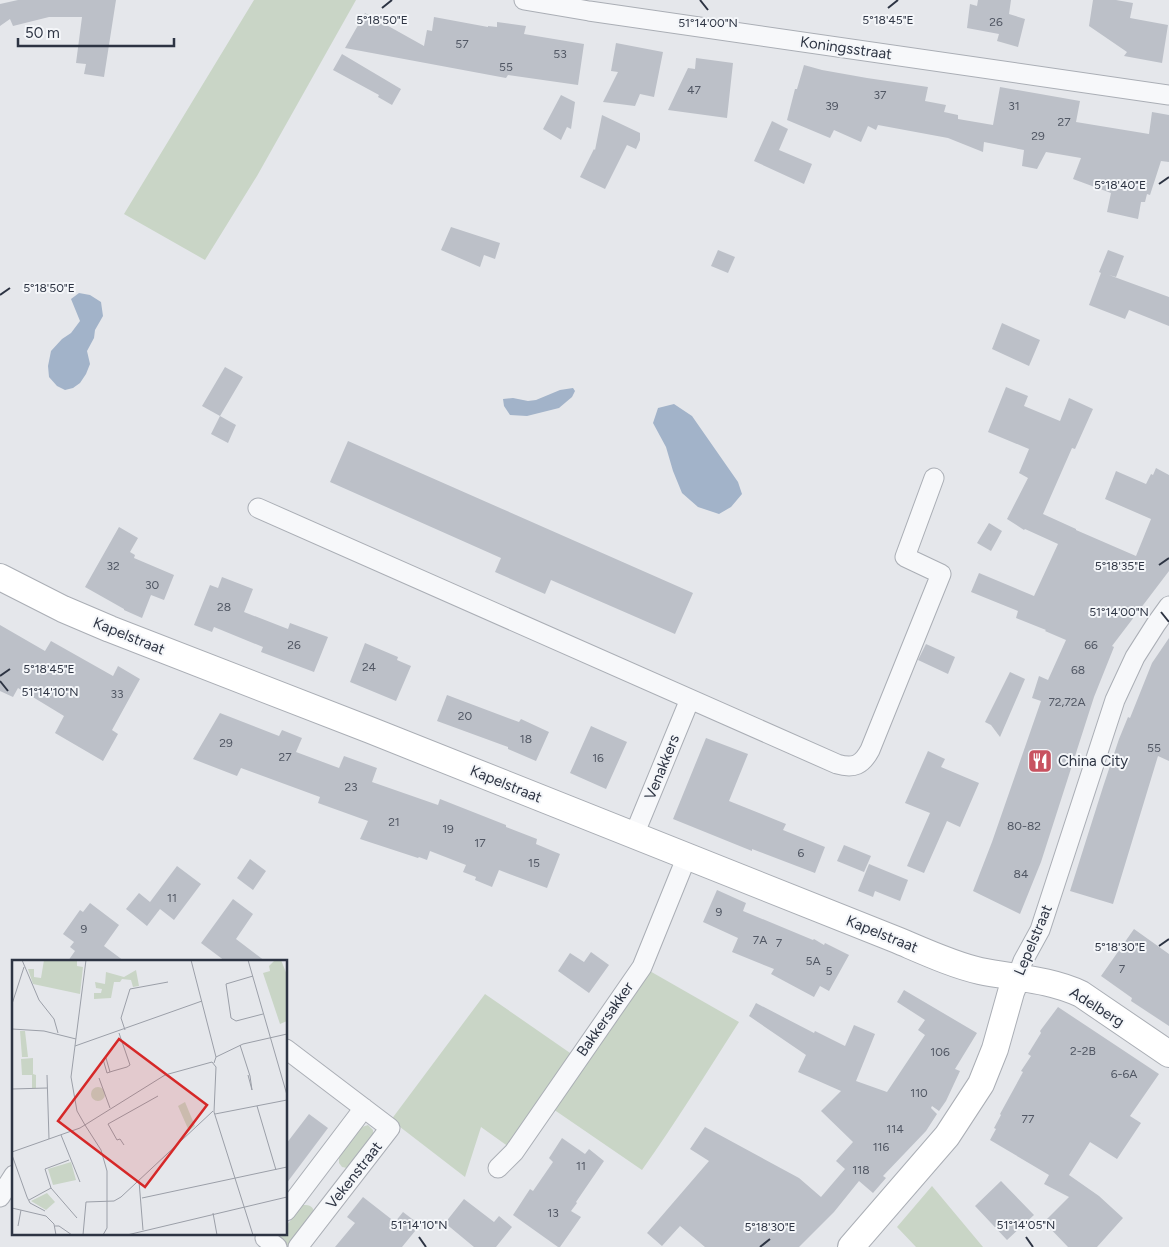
<svg xmlns="http://www.w3.org/2000/svg" width="1169" height="1247" font-family="Figtree,sans-serif">
<style>
.green{fill:#c9d5c6}
.water{fill:#a2b3c9}
.building{fill:#bcc0c8}
.lines{fill:none;stroke-linecap:round;stroke-linejoin:round}
.minor-casing{stroke:#aaaeb5;stroke-width:21}
.secondary-casing{stroke:#aaaeb5;stroke-width:28}
.minor{stroke:#f7f8fa;stroke-width:19}
.secondary{stroke:#fff;stroke-width:26}
.ticks{fill:none;stroke:#2d3443;stroke-width:2}
.labels{text-anchor:middle;dominant-baseline:central;stroke-width:4;stroke-linejoin:round;paint-order:stroke}
.number-label{font-size:12px;fill:#515764}
.street-label{font-size:15px;fill:#2d3443;stroke:#f4f6f9}
.poi-label{font-size:15px;fill:#2d3443;stroke:#f4f6f9;text-anchor:start}
.inset-road{fill:none;stroke:#9b9fa8;stroke-width:1}
.view{fill:#d62828;fill-opacity:0.15;stroke:#d62828;stroke-width:2.5}
.inset-edge{fill:none;stroke:#2d3443;stroke-width:2.5}
.ticks-label{font-size:12px;text-anchor:middle;fill:#2d3443;stroke:#f4f6f9;stroke-width:4;stroke-linejoin:round;paint-order:stroke}
</style>
<rect width="100%" height="100%" fill="#e5e7eb"/>
<path class="green" d="M254,0H356L257,176L205,260L124,214Z
M648,970L739,1022C707,1072 676,1122 642,1170L553,1109Z
M485,994L573,1055L509,1147L481,1127L465,1177L391,1120Z
M368,1125L373,1130V1136L351,1166L347,1168L342,1167L339,1163V1156L362,1127Z
M932,1186L983,1247H916L897,1227Z
M303,1205C311,1205 312,1206 315,1213L292,1243L288,1246L284,1244L280,1240V1234L286,1233V1226Z"/>
<path class="water" d="M79,293L90,295L101,302L103,316L95,330L94,338L87,351L90,364L86,374L80,383L73,388L65,390L57,386L49,377L48,366L51,351L62,339L71,333L80,321L71,299Z
M573,388L575,391L572,397L559,408L527,416L510,415L504,406L503,399L513,398L528,401L536,400L560,390Z
M674,404L692,416L738,482L742,494L731,507L719,514L698,507L682,493L673,471L666,447L653,423L658,408Z"/>
<path class="building" d="M18,0H116L104,77L84,74L86,64L76,63L82,17H49L13,26L10,19L0,26V4Z
M978,0H1011L1009,14L1025,19L1018,47L997,41L999,34L967,28L970,4L977,6Z
M1093,0H1116L1133,3L1130,18L1168,25L1162,63L1124,56L1127,52L1089,26Z
M365,13L424,46L427,30L432,31L434,17L488,27V26L497,27V22L526,26L524,34L584,44L578,85L508,75L506,78L345,48Z
M616,43L663,52L654,97L640,94L635,106L603,102L618,72L611,71Z
M342,54L401,89L392,105L378,97L379,95L333,70Z
M696,58L733,63L727,118L668,110L688,68L695,69Z
M804,65L822,70L867,78L928,87L925,101L946,105L944,112L958,115V119L993,125L1000,87L1080,101L1076,122L1149,134L1152,112L1169,115V162L1161,161L1150,195L1147,194L1145,202H1141L1138,219L1107,212L1111,193L1073,179L1081,158L1046,152L1037,169L1022,166L1024,150L984,142L983,152L948,138L878,125L876,130L868,126L861,142L834,130L830,138L787,120L795,89H797Z
M561,95L575,102L571,129L567,127L561,140L543,129Z
M602,115L640,133V140L636,149L627,145L605,189L580,177L594,149L595,150Z
M772,121L788,129L779,150L812,164L804,184L754,161Z
M451,227L500,243L495,259L484,255L480,267L441,250Z
M718,250L735,257L728,273L711,266Z
M1108,250L1124,256L1116,277L1109,275L1169,297V326L1129,310L1125,319L1089,305L1101,273L1099,272Z
M1002,323L1040,340L1029,366L992,349Z
M225,367L243,377L220,416L202,406Z
M1006,387L1028,396L1024,406L1060,421L1069,398L1093,409L1075,449L1072,448L1043,514L1076,529V530L1136,556L1151,519L1105,499L1116,471L1146,484L1151,474L1153,475L1156,468L1169,475V571L1112,646L1114,647L1094,697L1041,862L1020,914L973,891L992,842L1041,701L1032,698L1039,676L1048,680L1066,640L1045,631L1046,630L1016,618L1018,611L971,592L979,573L1034,596L1058,544L1025,529L1024,530L1007,519L1028,478L1019,473L1029,449L988,432Z
M220,416L236,425L228,443L211,434Z
M348,441L693,593L675,634L551,580L545,594L495,572L501,558L330,482Z
M989,523L1002,531L991,551L977,543Z
M119,527L138,538L130,552L135,555L134,558L174,575L164,600L151,595L142,618L124,610V609L85,587Z
M222,577L253,589L244,612L288,629L290,623L328,637L314,672L261,652L263,647L214,627L212,632L194,625L210,585L218,588Z
M0,625L45,651L51,641L113,676L118,666L140,679L112,730L118,734L103,761L55,733L64,716L18,688L13,697L0,691Z
M1169,638V761L1158,756L1113,904L1070,891L1103,787L1119,739L1128,717L1130,718L1152,663Z
M365,643L398,657L397,660L411,666L396,701L350,682Z
M926,644L955,657L948,674L918,660Z
M1010,672L1025,679L1000,737L991,725L985,722Z
M447,695L519,722L521,719L549,732L536,761L508,749V747L437,721Z
M220,713L279,736L282,730L302,738L296,752L339,768L344,756L377,768L372,782L438,805L440,799L506,825V827L537,839L536,844L560,854L547,888L499,870L492,887L475,880L476,877L463,872L466,865L430,851L427,860L419,857L418,858L360,839L368,821L318,803L320,797L241,768L237,776L193,759Z
M591,726L627,742L606,789L570,773Z
M706,738L748,754L729,801L786,824L783,830L825,847L815,873L752,849V851L673,819Z
M928,751L945,759L941,767L979,783L960,827L947,821L924,873L907,866L930,813L905,803Z
M844,845L871,856L864,872L837,861Z
M250,859L266,871L253,890L237,878Z
M869,864L908,880L900,901L875,891L873,897L858,891Z
M177,866L201,884L174,920L160,909L147,926L126,909L139,893L150,902Z
M717,890L746,903L743,911L813,940L814,939L824,945L825,943L849,955L829,991L820,986L814,997L771,974L774,969L732,952L738,938L703,922Z
M233,899L253,914L236,939L265,961H225L201,943Z
M90,903L119,925L104,946L124,961H68L75,951L70,947L74,942L63,934L80,910L83,912Z
M1134,929L1169,954V1026L1131,1001L1132,998L1101,976Z
M591,952L609,965L589,993L558,971L570,953L584,962Z
M904,990L977,1033L955,1069L960,1071L946,1101L939,1111L932,1106L931,1108L937,1114L926,1131L883,1176L886,1178L873,1193L859,1181L834,1212L799,1247H705L680,1226L662,1246L647,1233L709,1161L690,1149L705,1127L799,1178L821,1197L845,1169L836,1161L853,1142L821,1111L841,1091L798,1072L806,1055L749,1016L756,1003L814,1033L815,1031L845,1046L854,1025L875,1034L856,1081L887,1092L925,1035L918,1030L925,1020L897,1002Z
M1058,1007L1159,1074L1130,1116L1141,1123L1117,1159L1090,1142L1069,1175L1099,1196L1123,1218L1097,1247H1068L1044,1222L1069,1197L1044,1184L1049,1175L990,1140L996,1129L994,1128L1001,1115L1000,1114L1023,1072L1021,1071L1031,1056L1028,1054L1041,1033L1040,1031Z
M309,1114L328,1128L286,1184V1144Z
M562,1138L585,1154L589,1149L604,1161L576,1202L577,1203L571,1211L581,1217L560,1247H558L513,1215L530,1189L533,1191L553,1162L549,1158Z
M1001,1181L1034,1215L1007,1240L975,1206Z
M363,1197L395,1222L403,1212L420,1225L402,1247H335L355,1223L347,1217Z
M464,1199L494,1222L499,1216L512,1227L496,1247H474L445,1223Z"/>
<g class="lines">
<defs>
<path id="minor" d="M524,0L589,11L1169,95
M258,508L837,764C854,769 862,765 870,750L941,574L905,557L934,478
M634,835L690,699
M1017,977L1023,961L1040,930L1115,700L1135,657L1156,624L1169,606
M286,1049L390,1128L298,1247
M498,1168L514,1152L642,967L687,856
M0,1197L14,1175
M286,1211L364,1108
M269,1233L265,1238L277,1247"/>
<path id="secondary" d="M0,577L63,609L110,629L370,730L897,940C923,951 953,965 980,971C1014,978 1049,979 1081,994L1169,1054
M851,1247L947,1136L981,1084L995,1049L1011,992L1017,977"/>
</defs>
<use href="#minor" class="minor-casing"/>
<use href="#secondary" class="secondary-casing"/>
<use href="#minor" class="minor"/>
<use href="#secondary" class="secondary"/>
</g>
<path class="ticks" d="M700,0L708,10M382,8L392,0M888,8L898,0M1159,184L1169,177M0,295L10,288M1159,565L1169,558M1161,612L1169,622M0,676L10,669M0,681L8,691M1159,946L1169,939M419,1237L426,1247M1026,1237L1033,1247M760,1247L770,1239"/>
<defs>
<symbol id="restaurant-square" viewBox="-11 -11 22 22"><rect x="-9" y="-9" width="18" height="18" rx="4" fill="#c85260" stroke="#f4f6f9"/><path d="M-5-6h1v4h1v-4h1v4h1v-4h1v5L-1.5 .5V6h-2V.5L-5-1ZM5-6V6H3V1.5H1.5Q1.5-4 5-6Z" fill="#fff"/></symbol>
</defs>
<g fill-rule="evenodd">
<use href="#restaurant-square" x="1026" y="747" width="28" height="28"/>
</g>
<g class="labels">
<g class="number-label">
<text x="996" y="22">26</text>
<text x="462" y="44">57</text>
<text x="560" y="54">53</text>
<text x="506" y="67">55</text>
<text x="694" y="90">47</text>
<text x="880" y="95">37</text>
<text x="832" y="106">39</text>
<text x="1014" y="106">31</text>
<text x="1064" y="122">27</text>
<text x="1038" y="136">29</text>
<text x="113" y="566">32</text>
<text x="152" y="585">30</text>
<text x="224" y="607">28</text>
<text x="294" y="645">26</text>
<text x="1091" y="645">66</text>
<text x="369" y="667">24</text>
<text x="1078" y="670">68</text>
<text x="117" y="694">33</text>
<text x="1067" y="702">72,72A</text>
<text x="465" y="716">20</text>
<text x="526" y="739">18</text>
<text x="226" y="743">29</text>
<text x="1154" y="748">55</text>
<text x="285" y="757">27</text>
<text x="598" y="758">16</text>
<text x="351" y="787">23</text>
<text x="394" y="822">21</text>
<text x="1024" y="826">80-82</text>
<text x="448" y="829">19</text>
<text x="480" y="843">17</text>
<text x="801" y="853">6</text>
<text x="534" y="863">15</text>
<text x="1021" y="874">84</text>
<text x="172" y="898">11</text>
<text x="719" y="912">9</text>
<text x="84" y="929">9</text>
<text x="760" y="940">7A</text>
<text x="779" y="943">7</text>
<text x="813" y="961">5A</text>
<text x="1122" y="969">7</text>
<text x="829" y="971">5</text>
<text x="1083" y="1051">2-2B</text>
<text x="940" y="1052">106</text>
<text x="1124" y="1074">6-6A</text>
<text x="919" y="1093">110</text>
<text x="1028" y="1119">77</text>
<text x="895" y="1129">114</text>
<text x="881" y="1147">116</text>
<text x="581" y="1166">11</text>
<text x="861" y="1170">118</text>
<text x="553" y="1213">13</text>
</g>
<g class="street-label">
<text transform="translate(846 48) rotate(8)">Koningsstraat</text>
<text transform="translate(129 636) rotate(22)">Kapelstraat</text>
<text transform="translate(662 767) rotate(-68)">Venakkers</text>
<text transform="translate(506 784) rotate(22)">Kapelstraat</text>
<text transform="translate(882 934) rotate(22)">Kapelstraat</text>
<text transform="translate(1033 940) rotate(-67)">Lepelstraat</text>
<text transform="translate(1097 1007) rotate(32)">Adelberg</text>
<text transform="translate(605 1019) rotate(-55)">Bakkersakker</text>
<text transform="translate(354 1175) rotate(-52)">Vekenstraat</text>
</g>
<g class="poi-label">
<text x="1058" y="761">China City</text>
</g>
</g>
<g transform="translate(12 960)">
<rect width="275" height="275" fill="#e5e7eb"/>
<path d="M32,0H65V6L71,7L68,34L21,24L16,9H22V17L29,18ZM269,0L275,15V61L268,64L251,13L258,11L257,6L262,1ZM124,10L127,26L121,27L119,20L110,19L108,22H102L99,38L82,39V33H89L90,29L84,28L83,22L93,24L94,12L112,17ZM8,71H13L16,97H10ZM21,98V114L24,115V128H20V115H10L9,99ZM79 134a7 7 0 1 1 14 0a7 7 0 1 1-14 0ZM173,142L183,166L177,171L166,146ZM59,202L64,220L41,225L36,209ZM35,233L43,242L34,250L19,241Z" fill="#c9d5c6"/>
<path class="inset-road" d="M10,0L27,40L42,59L46,73M179,0L204,97L202,103M236,0L275,135M241,16L214,24L219,58L224,61L251,54M0,44L12,7M0,69L32,71L64,79M113,70L109,58L118,29L156,22M228,85L238,116L240,130L236,115M63,86L190,41M204,97L231,84L275,74M98,112L94,98L91,99L95,113L101,111L115,107L118,105L107,73M35,115L37,179M87,118L98,148M0,129L35,128M245,146L264,210M203,154L275,140M73,165L89,190L95,211V268L91,275M73,165L65,151L59,117L74,0M49,175L68,222M112,185L108,179L105,180L96,164L146,136M0,192L68,168L153,115L200,102L204,107L202,152L241,275M0,195L15,237L18,243L33,251M127,221L131,270M39,228L33,209L57,200M39,228L65,258M130,238L275,207M17,240L39,228M0,248L34,256L42,264L44,275M201,253L205,275M6,266L9,250M43,266H47L60,275M71,275L74,242L102,241L109,237L201,151M115,275L275,237"/>
<path class="view" d="M107,79L195,145L133,227L46,161Z"/>
<rect width="275" height="275" class="inset-edge"/>
</g>
<g class="ticks-label">
<text x="382" y="24">5°18'50"E</text>
<text x="888" y="24">5°18'45"E</text>
<text x="708" y="27">51°14'00"N</text>
<text x="1120" y="189">5°18'40"E</text>
<text x="49" y="292">5°18'50"E</text>
<text x="1120" y="570">5°18'35"E</text>
<text x="1119" y="616">51°14'00"N</text>
<text x="49" y="673">5°18'45"E</text>
<text x="50" y="696">51°14'10"N</text>
<text x="1120" y="951">5°18'30"E</text>
<text x="419" y="1229">51°14'10"N</text>
<text x="1026" y="1229">51°14'05"N</text>
<text x="770" y="1231">5°18'30"E</text>
</g>
<path d="M18 38v8h156v-8" fill="none" stroke="#2d3443" stroke-width="2.5"/>
<text x="25" y="38" font-size="15" fill="#2d3443" stroke="#f4f6f9" stroke-width="4" paint-order="stroke">50 m</text>
</svg>
